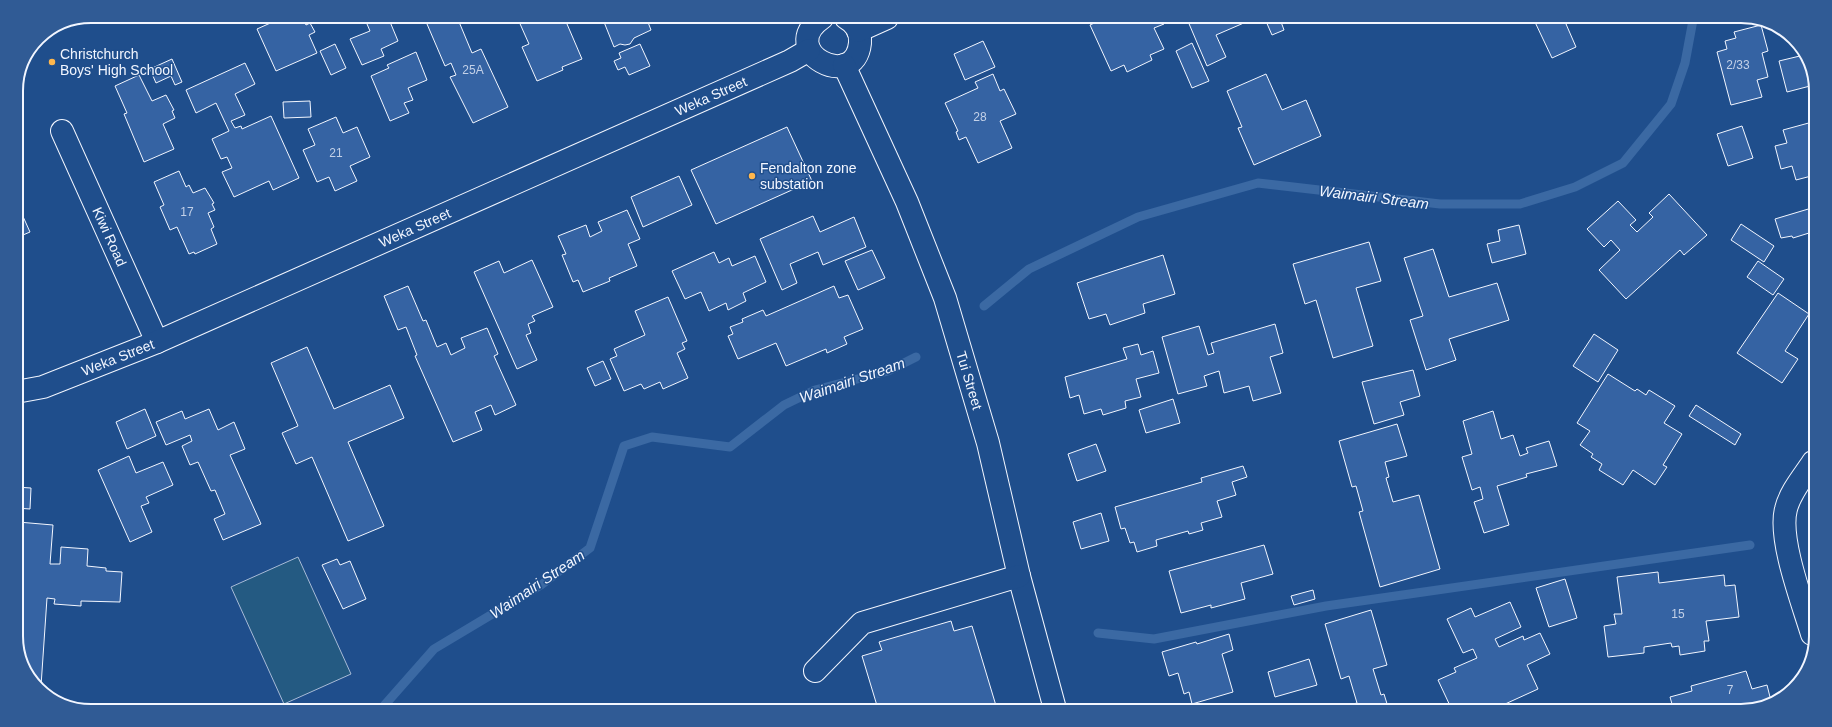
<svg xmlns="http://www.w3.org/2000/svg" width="1832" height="727" font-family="Helvetica,sans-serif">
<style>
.green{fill:#245a82;stroke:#a8bbd7}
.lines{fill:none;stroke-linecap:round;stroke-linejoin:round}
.stream{stroke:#3b69a3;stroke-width:9}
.building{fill:#3563a3;stroke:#f2f6ff}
.minor-casing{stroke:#f2f6ff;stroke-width:24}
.minor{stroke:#1f4e8c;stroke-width:22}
.poi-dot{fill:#ffb74d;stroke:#1f4e8c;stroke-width:1.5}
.labels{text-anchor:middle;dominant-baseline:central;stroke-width:3;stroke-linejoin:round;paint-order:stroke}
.number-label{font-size:12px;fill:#c3d1e8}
.poi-label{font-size:14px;fill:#f2f6ff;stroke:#1f4e8c;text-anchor:start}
.street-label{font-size:14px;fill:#f2f6ff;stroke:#1f4e8c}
.water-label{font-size:15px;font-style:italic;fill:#f2f6ff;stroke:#1f4e8c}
.rim{fill:none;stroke:#f2f6ff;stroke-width:2}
</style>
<rect width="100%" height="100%" fill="#1f4e8c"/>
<path class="green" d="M298,557L351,674L284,704L231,587Z"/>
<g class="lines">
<path class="stream" d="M984,306L1029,269L1138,217L1258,183L1440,204H1520L1575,187L1623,163L1671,104L1685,63L1693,20
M1098,633L1154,639L1326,606L1750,545
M382,708L434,649L541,585L590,548L624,446L652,437L730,447L784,405L815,390L888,371L916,357"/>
</g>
<path class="building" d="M286,16L302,17L306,25L310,23L315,32L309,35L317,53L276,71L257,29Z
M364,17H388L398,41L381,49L384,56L362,65L350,39L370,31Z
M424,17H457L472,53L481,49L508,107L473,123L450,77L456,75L451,63L445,66Z
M517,17H564L582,59L562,67L563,70L537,81L522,47L529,44Z
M602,17H646L651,30L634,38L630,44L625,45L620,44L614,47Z
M1105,18L1161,19L1164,24L1154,28L1164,49L1150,55L1152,60L1127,72L1124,65L1111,71L1090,25Z
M1187,19H1253L1216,35L1226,57L1207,66Z
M1265,19H1280L1284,30L1272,35Z
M1534,20H1574L1566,24L1576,47L1552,58Z
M1761,25L1768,51L1762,53L1768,77L1757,80L1762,97L1731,105L1717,52L1727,49L1725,41L1736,38L1734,32Z
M983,41L995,67L965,80L954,54Z
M1192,43L1209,81L1192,88L1176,51Z
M335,44L346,68L331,75L320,51Z
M640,44L650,66L629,75L625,67L618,70L614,61L621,58L619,53Z
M416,52L427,80L408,88L413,100L404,103L409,113L390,121L371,76L389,68L387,65Z
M1804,55L1816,90L1811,91L1810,86L1787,92L1779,61Z
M172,59L182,82L175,85L171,76L156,83L150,69Z
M245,63L255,84L235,94L245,115L231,121L235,128L241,126L242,129L271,116L299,178L273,190L269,181L234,197L222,172L232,168L227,157L221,159L212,139L229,131L216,103L196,113L186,90Z
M993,74L1000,91L1004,89L1016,114L1000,121L1012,148L978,163L966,137L959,140L956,132L958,131L945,103L978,88L975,82Z
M1266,74L1282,110L1306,100L1321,136L1254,165L1238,128L1242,127L1227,91Z
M139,75L152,101L166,95L174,110L172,111L175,118L163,124L174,149L144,162L124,114L127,113L115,86Z
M310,101L311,117L284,118L283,102Z
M336,117L343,133L357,127L370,157L350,166L357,181L335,191L329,177L317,182L303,150L315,145L308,129Z
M1816,121L1815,160L1813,161L1815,175L1796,180L1792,166L1781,169L1775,146L1787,143L1783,130Z
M1742,126L1753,158L1728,166L1717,134Z
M787,127L812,181L716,224L691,170Z
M179,171L186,187L189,185L193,193L205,188L214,203L212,204L215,210L208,213L214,227L211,229L217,244L195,254L194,252L189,254L177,227L170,230L160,207L164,205L154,182Z
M679,176L692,205L643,227L631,197Z
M1669,194L1707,235L1684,255L1680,250L1626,299L1599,270L1620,250L1611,240L1604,247L1587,229L1618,201L1636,220L1630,225L1637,232L1653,217L1649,213Z
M16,201L30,232L16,238Z
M1815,207V255L1809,233L1793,238L1792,236L1781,238L1775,219Z
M627,210L640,239L628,244L637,266L609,278L610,281L583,292L578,280L573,282L562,255L566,254L558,236L586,225L590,237L602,231L598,222Z
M813,216L820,232L854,217L866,247L823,265L818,252L790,264L797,283L782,290L760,239Z
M1741,224L1774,246L1764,262L1731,240Z
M1519,225L1526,254L1492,263L1487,244L1500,241L1498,230Z
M1369,242L1381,281L1356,288L1373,346L1333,358L1316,300L1305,304L1293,264Z
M1433,249L1449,297L1497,283L1509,320L1449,339L1456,360L1426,370L1410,320L1423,316L1404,258Z
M872,250L885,278L858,290L845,261Z
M714,252L719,263L729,258L732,266L755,256L766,282L743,293L746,301L728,310L726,303L709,311L701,292L685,299L672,271Z
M1163,255L1175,294L1143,304L1145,313L1110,325L1106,314L1089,319L1077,283Z
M532,260L553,307L532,316L535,321L528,324L531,333L526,335L537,360L517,369L474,272L499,261L504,273Z
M1758,261L1784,279L1773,295L1747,277Z
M408,286L423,321L426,320L437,347L446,343L451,355L465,348L461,338L487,328L498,354L494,356L516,405L495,415L491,405L475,412L482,430L453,442L415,356L417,355L406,327L398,330L384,296Z
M834,286L839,298L848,295L863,329L844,337L847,344L827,353L826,349L786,366L776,343L738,359L728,336L733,334L730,327L743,322L742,319L763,310L766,316Z
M1778,293L1809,314L1785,351L1798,359L1782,383L1737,353Z
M668,297L687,341L682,343L685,349L677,353L688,378L663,389L660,382L644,389L641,384L624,391L610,359L617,356L614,349L645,335L635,311Z
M1275,324L1283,353L1270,357L1281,393L1253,401L1249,386L1224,393L1219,371L1204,376L1207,386L1178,394L1162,337L1199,326L1208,355L1214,353L1211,343Z
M1594,334L1618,350L1598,382L1573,366Z
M1138,344L1141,355L1153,351L1159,373L1136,379L1141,397L1125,401L1126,408L1103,415L1101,409L1084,414L1079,395L1070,398L1065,377L1127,359L1123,348Z
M307,347L334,409L390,385L404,418L348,442L384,526L348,541L312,457L296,464L282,433L298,426L271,363Z
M603,361L611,379L595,386L587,368Z
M1413,370L1420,396L1400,402L1404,415L1374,424L1362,382Z
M1608,374L1635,391L1637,389L1646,395L1649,390L1675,406L1664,423L1682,434L1663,465L1667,467L1655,485L1633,470L1623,485L1599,470L1602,464L1591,457L1593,454L1580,445L1590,431L1577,423Z
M1173,399L1180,423L1146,433L1139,410Z
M1696,405L1741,434L1735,445L1689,416Z
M145,409L156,436L127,449L116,422Z
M209,409L218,430L234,422L245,449L230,455L261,524L223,540L214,519L225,514L215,490L211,491L198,462L190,465L182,446L192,441L190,435L166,445L156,422L182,411L185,419Z
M1493,411L1501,439L1513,435L1520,456L1528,453L1526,448L1549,441L1557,466L1526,474L1527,477L1497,486L1509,525L1484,533L1474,502L1483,499L1480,487L1472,490L1462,457L1472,454L1463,421Z
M1397,424L1407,456L1385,462L1389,477L1386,478L1393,502L1419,495L1440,569L1380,587L1359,512L1363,511L1356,486L1352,487L1339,441Z
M1096,444L1106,471L1077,481L1068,454Z
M129,456L136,473L163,462L173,485L146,497L149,503L141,506L152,532L130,542L98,470Z
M1243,466L1247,477L1232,482L1236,495L1217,501L1222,517L1201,523L1203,530L1189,534L1188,531L1156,540L1157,546L1137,552L1134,542L1130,543L1125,528L1121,529L1115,507L1202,482L1201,478Z
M16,487L31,488L30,509L16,508Z
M1101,513L1109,541L1081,549L1073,522Z
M18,522L53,525L50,564H60L61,547L88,549L87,566L106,568V571L122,572L120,602L81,601V606L54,604L55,599L47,598L41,686L31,681L16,641V599L19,565H16V547Z
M1264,545L1273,574L1241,583L1245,599L1211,608V605L1181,613L1169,571Z
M337,559L340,565L350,561L366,599L343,609L322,565Z
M1658,572L1659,583L1724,575L1725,586L1735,585L1739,617L1706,621L1709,641H1704L1705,651L1680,655L1679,646L1672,647L1671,643L1644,647V653L1608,657L1604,626L1616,624L1614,614H1622L1617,577Z
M1565,579L1577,618L1549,627L1536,588Z
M1313,590L1315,599L1294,605L1291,596Z
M1510,602L1521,627L1495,639L1499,647L1523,636L1524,640L1540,633L1550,654L1527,665L1538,689L1492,710H1452L1438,680L1456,672L1454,668L1477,658L1473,649L1463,653L1447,619L1471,608L1475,617Z
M1371,610L1387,665L1373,669L1381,695L1384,694L1388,707L1397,705L1399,710H1338L1337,708L1357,703L1349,676L1341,679L1325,624Z
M951,621L954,631L972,626L997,709H878L862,656L882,650L879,642Z
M1229,634L1233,650L1222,654L1233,692L1192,704L1189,692L1184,694L1178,673L1169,676L1162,652L1196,642L1197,644Z
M1309,659L1317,685L1275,697L1268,672Z
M1746,671L1752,689L1767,685L1771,701L1741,711H1674L1670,697L1692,691L1691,686Z"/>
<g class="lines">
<defs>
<g id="minor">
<path d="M822,18C775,51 855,93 860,43C861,32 855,23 846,18"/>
<path d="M858,31L887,18"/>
<path id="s1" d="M844,65L907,202L945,298L988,443L1019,576L1055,709"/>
<path id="s2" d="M62,131L157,342"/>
<path id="s3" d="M16,392L43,387L157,342L790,61L809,50"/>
<path d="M1812,634C1803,604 1778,539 1786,509C1790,492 1804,476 1813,462"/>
<path d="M815,671L862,623L1019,576"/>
</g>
</defs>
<use href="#minor" class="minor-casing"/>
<use href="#minor" class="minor"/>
</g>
<g class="poi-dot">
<circle cx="52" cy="62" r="4"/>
<circle cx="752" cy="176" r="4"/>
</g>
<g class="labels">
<g class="number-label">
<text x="1738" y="65">2/33</text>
<text x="473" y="70">25A</text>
<text x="980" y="117">28</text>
<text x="336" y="153">21</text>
<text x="187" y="212">17</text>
<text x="1678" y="614">15</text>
<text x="1730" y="690">7</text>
</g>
<g class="poi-label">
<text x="60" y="54">Christchurch<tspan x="60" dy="16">Boys' High School</tspan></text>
<text x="760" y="168">Fendalton zone<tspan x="760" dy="16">substation</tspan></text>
</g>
<g class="street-label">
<text stroke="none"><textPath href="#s3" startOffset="756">Weka Street</textPath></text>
<text stroke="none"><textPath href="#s3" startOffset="432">Weka Street</textPath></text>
<text stroke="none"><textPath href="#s2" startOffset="116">Kiwi Road</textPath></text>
<text stroke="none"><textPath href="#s3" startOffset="108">Weka Street</textPath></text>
<text stroke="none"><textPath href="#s1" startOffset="340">Tui Street</textPath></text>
</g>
<g class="water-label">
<text transform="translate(1374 197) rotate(7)">Waimairi Stream</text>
<text transform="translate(852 380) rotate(-19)">Waimairi Stream</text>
<text transform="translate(537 584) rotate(-34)">Waimairi Stream</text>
</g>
</g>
<path d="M0 0H1832V727H0ZM91 23H1741A68 68 0 0 1 1809 91V636A68 68 0 0 1 1741 704H91A68 68 0 0 1 23 636V91A68 68 0 0 1 91 23Z" fill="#305b95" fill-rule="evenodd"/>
<path class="rim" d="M91 23H1741A68 68 0 0 1 1809 91V636A68 68 0 0 1 1741 704H91A68 68 0 0 1 23 636V91A68 68 0 0 1 91 23Z"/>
</svg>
